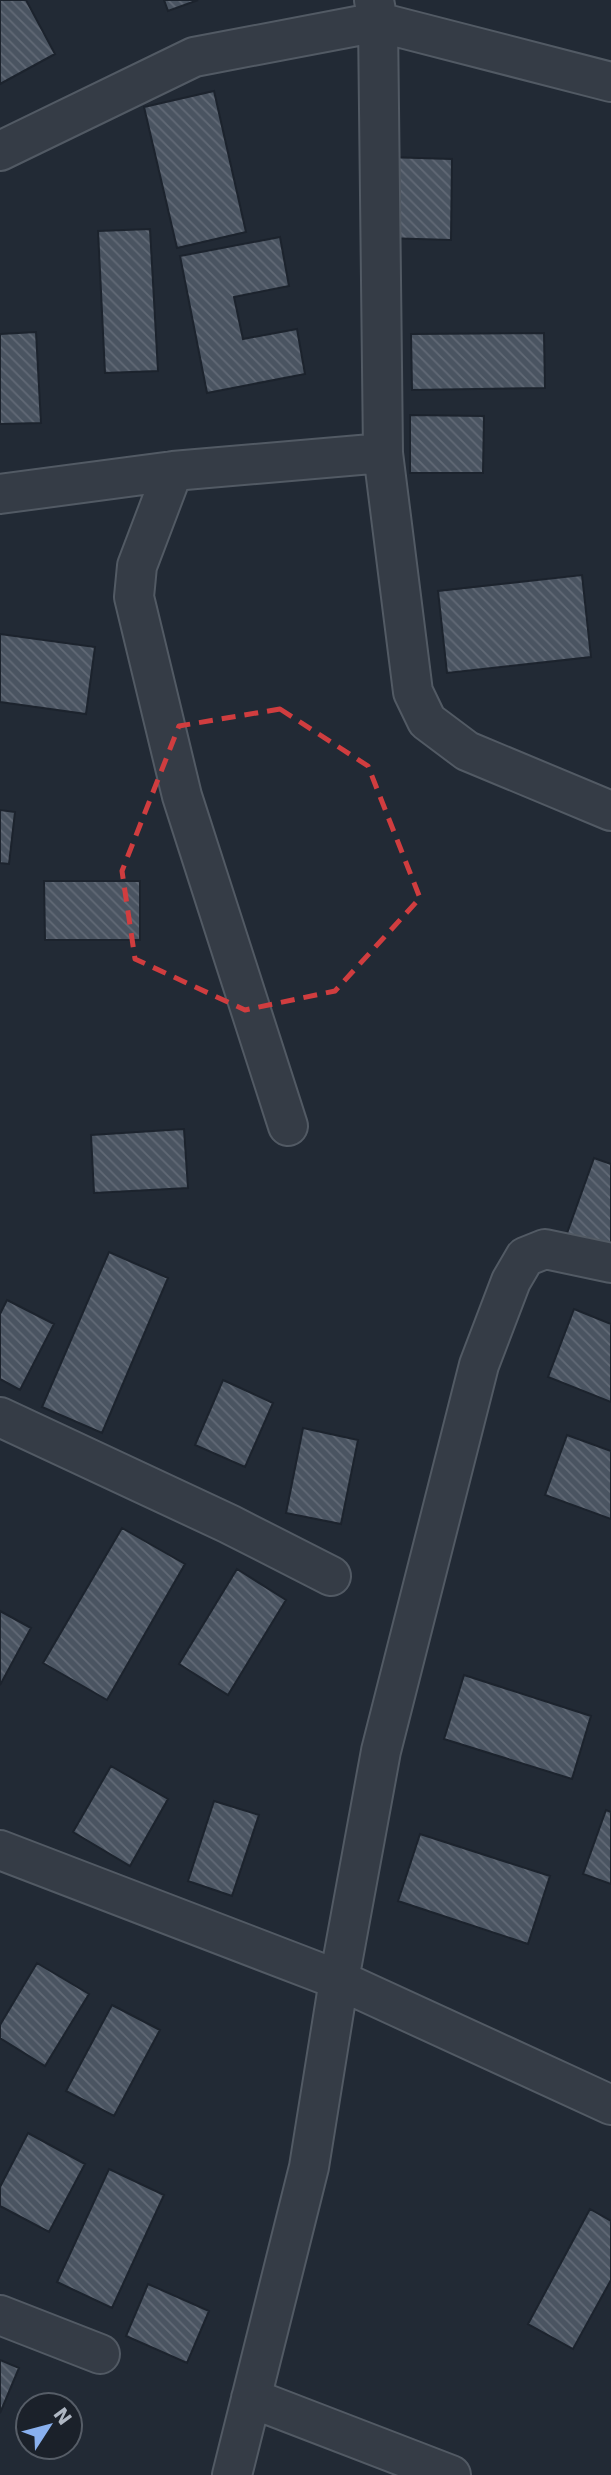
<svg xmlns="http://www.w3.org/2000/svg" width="611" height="2475" font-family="'DejaVu Sans',sans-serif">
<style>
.building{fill:url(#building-back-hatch);stroke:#1c232d;stroke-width:2}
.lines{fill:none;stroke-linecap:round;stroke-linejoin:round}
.minor-casing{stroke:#525a64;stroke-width:42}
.minor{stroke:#353c46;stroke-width:38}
.marked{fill:none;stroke:#d03d3f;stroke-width:5;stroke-dasharray:14 9;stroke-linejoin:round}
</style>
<defs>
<pattern id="building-back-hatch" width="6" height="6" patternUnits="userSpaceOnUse" patternTransform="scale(1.75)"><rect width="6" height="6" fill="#4a5461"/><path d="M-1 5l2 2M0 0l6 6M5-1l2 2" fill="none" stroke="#626a76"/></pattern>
</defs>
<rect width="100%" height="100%" fill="#222a35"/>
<path class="building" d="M0,0H26L55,54L0,84Z
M164,0H198L168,11Z
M214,91L246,232L177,248L144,107Z
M386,157L452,159L451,240L384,238Z
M150,229L158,371L105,373L98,231Z
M280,237L289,286L234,297L243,339L297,329L305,374L207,393L180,256Z
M36,332L41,423L0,424V334Z
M544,333L545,388L412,390L411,334Z
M410,415L484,416L483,473H410Z
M582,575L591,657L447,673L438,591Z
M0,634L95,647L86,714L0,702Z
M0,810L15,812L9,864L0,863Z
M44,881H140V940H45Z
M184,1129L188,1188L94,1193L91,1135Z
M594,1158L611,1164V1252L566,1236Z
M109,1252L168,1278L102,1433L42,1407Z
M7,1300L54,1324L20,1390L0,1379V1314Z
M574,1309L611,1324V1402L548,1377Z
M223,1380L273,1403L245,1467L195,1445Z
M303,1428L358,1440L341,1524L286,1513Z
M567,1435L611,1451V1519L545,1495Z
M122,1528L185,1564L107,1700L43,1663Z
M237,1569L286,1600L228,1695L179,1664Z
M0,1611L31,1628L0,1685Z
M464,1675L591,1716L572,1779L444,1739Z
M111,1766L168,1799L130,1866L73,1832Z
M214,1801L259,1815L232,1896L188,1881Z
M606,1810L611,1812V1884L583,1874Z
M420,1834L550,1876L528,1944L398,1901Z
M37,1963L89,1994L45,2066L0,2038V2025Z
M112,2005L160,2030L114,2116L66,2091Z
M28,2133L85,2164L49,2232L0,2206V2187Z
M109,2169L164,2195L112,2308L57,2282Z
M590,2209L611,2221V2280L573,2349L528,2324Z
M148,2284L209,2311L187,2363L126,2336Z
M0,2360L19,2368L0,2413Z"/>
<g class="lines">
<defs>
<path id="minor" d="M374,0L378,22L383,453L413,692L427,721L467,751L611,811
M0,151L194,57L378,22L611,82
M173,471L137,566L134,597L182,796L288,1126
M0,494L173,471L383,453
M0,1417L229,1524L331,1576
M0,1850L339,1980L611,2105
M0,2315L100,2354
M251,2398L451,2475
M232,2475L309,2167L339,1980L381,1751L479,1365L511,1281L525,1257L545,1249L611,1263"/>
</defs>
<use href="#minor" class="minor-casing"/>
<use href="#minor" class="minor"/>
</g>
<path class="marked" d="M280,709L368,766L420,898L335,991L245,1010L135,959L122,871L179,726Z"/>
<g transform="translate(49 2426) rotate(54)"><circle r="33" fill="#1b212a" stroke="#565d67" stroke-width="2"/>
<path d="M0-5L12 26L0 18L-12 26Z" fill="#89b0ee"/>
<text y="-10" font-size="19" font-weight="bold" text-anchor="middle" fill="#afb7c3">N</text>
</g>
</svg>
